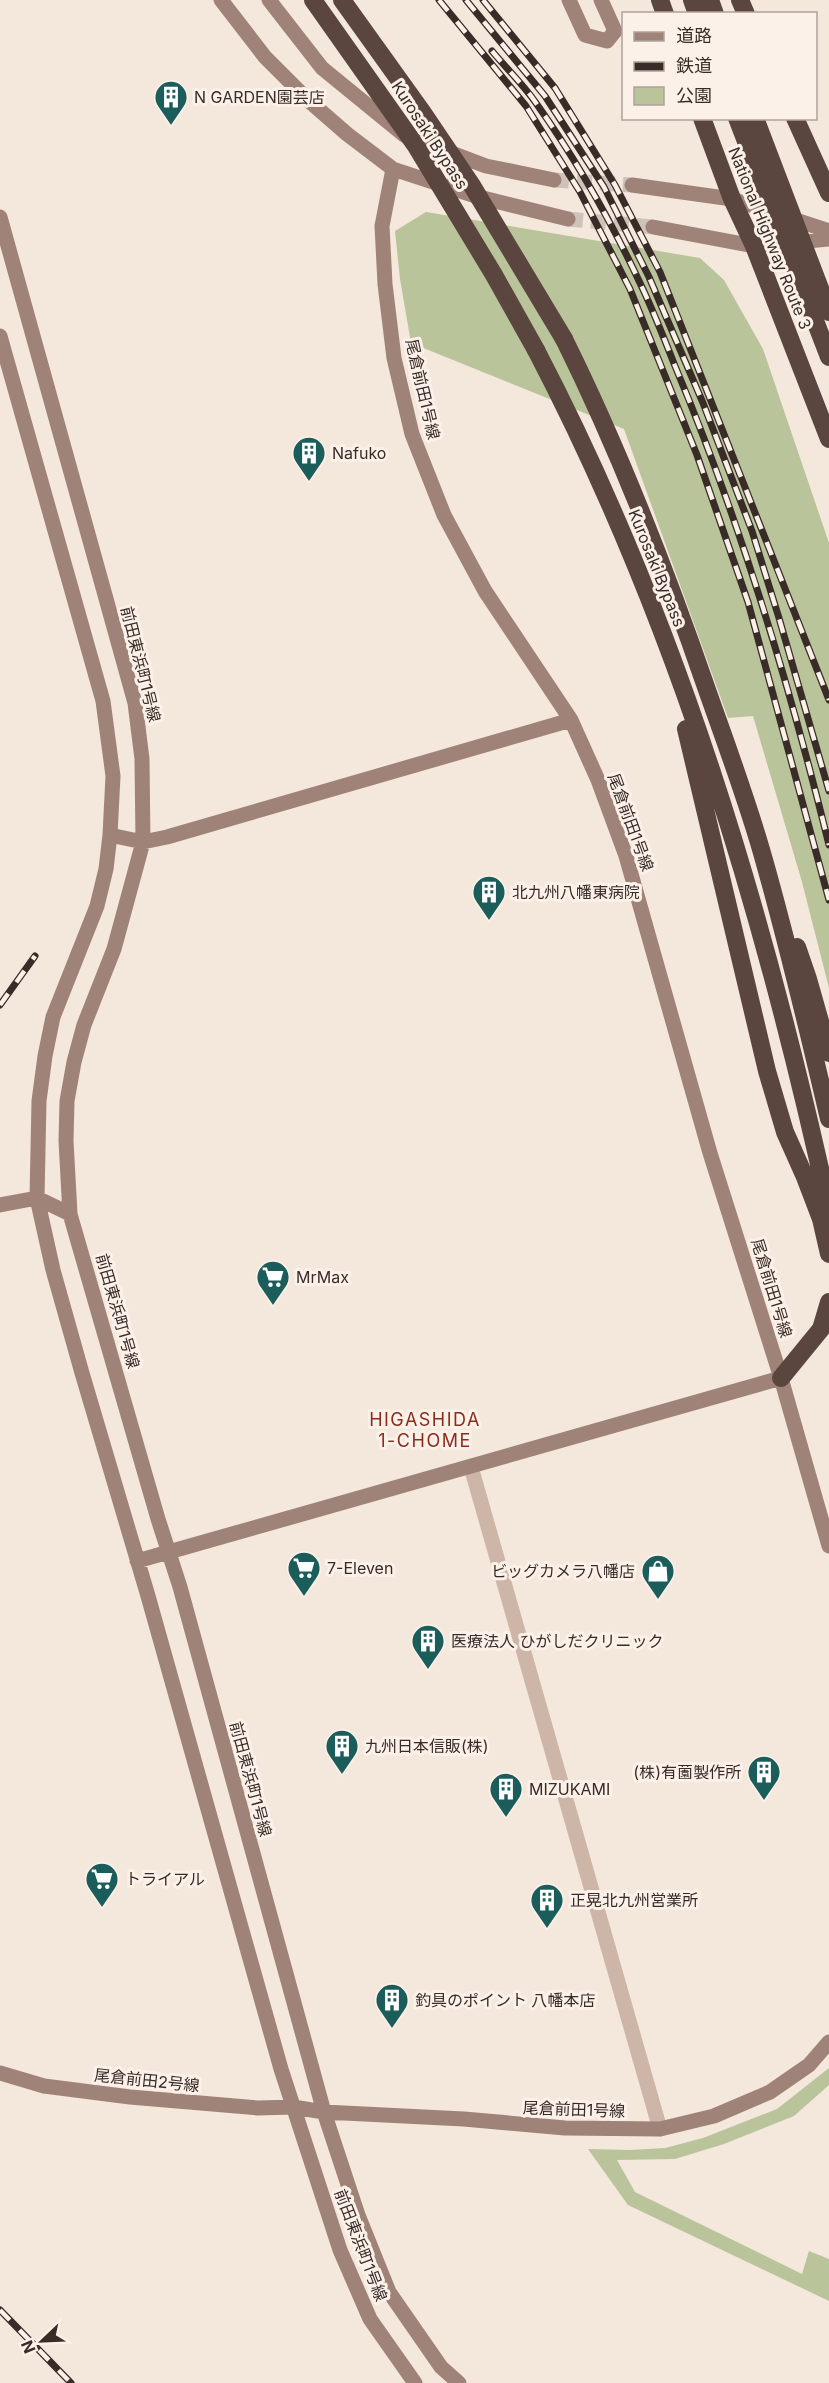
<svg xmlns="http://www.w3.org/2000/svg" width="829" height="2383" font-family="Inter,'Noto Sans JP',sans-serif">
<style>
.green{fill:#bac49b}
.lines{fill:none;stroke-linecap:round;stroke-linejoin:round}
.secondary-tunnel{stroke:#cfc2b8;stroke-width:15;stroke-dasharray:15 8;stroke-linecap:butt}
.street{stroke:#cdb5a7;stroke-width:15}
.secondary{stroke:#a08378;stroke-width:15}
.highway{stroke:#5a453f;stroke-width:18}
.rail-casing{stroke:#392c28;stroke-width:7}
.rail{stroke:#fbf1e9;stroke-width:4.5;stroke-dasharray:14;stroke-linecap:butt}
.highway-bridge{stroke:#5a453f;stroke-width:18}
.labels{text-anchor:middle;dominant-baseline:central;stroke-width:6;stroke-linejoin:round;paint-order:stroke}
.poi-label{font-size:16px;fill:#392c28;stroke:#fbf1e9;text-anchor:start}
.street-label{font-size:16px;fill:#392c28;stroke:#fbf1e9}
.neighbourhood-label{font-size:18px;letter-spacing:1.5px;fill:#8c2d1c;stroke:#fbf1e9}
</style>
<rect width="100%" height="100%" fill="#f4e7dc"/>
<path class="green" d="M426,212L700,258L724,280L763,349L829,543V988L802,882L753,716L728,718L624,429L411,343L400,279L395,231Z
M829,2068V2085L794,2116L724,2144L675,2159L617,2160L635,2192L802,2274L809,2251L829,2259V2301L628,2205L588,2149L630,2150L665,2148L703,2138L777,2109Z"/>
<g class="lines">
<path class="secondary-tunnel" d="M554,180L632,185
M568,219L653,227"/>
<path class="street" d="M471,1467L660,2129"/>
<path class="secondary" d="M221,0L265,57L308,100L347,134L393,169L475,196L568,219
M269,0L322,68L404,135L486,166L554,180
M569,0L585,35L607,41L615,31L601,0
M393,169L382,226L385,284L394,358L412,434L444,515L485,591L571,720L598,780L626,856L710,1153L781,1378L829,1546
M632,185L732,199L829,231
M0,217L135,703L142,759L143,842L114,949L84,1025L74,1062L67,1101L66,1141L70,1214L158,1519L180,1587L324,2112L358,2215L389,2292L441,2367L459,2383
M653,227L754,246L829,239
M0,336L103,701L113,776L110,835L106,869L97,906L53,1017L45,1056L39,1101L37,1198L53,1270L82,1373L148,1596L281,2069L340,2250L370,2319L415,2383
M110,835L143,842L167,837L571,720
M0,1205L37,1198L70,1214
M137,1561L781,1378
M0,2073L44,2086L130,2097L258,2108L293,2107L324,2112L464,2119L565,2128L660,2129L714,2116L770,2092L809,2065L829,2042"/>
<path class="highway" d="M660,0L665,14
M692,0L697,14
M710,0L715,14
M740,0L746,14
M702,118L732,199L754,246L829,439
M795,118L829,193
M564,339C620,452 665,568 706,687C726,744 748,802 764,860C788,945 809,1033 829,1119
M536,350C677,620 764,912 829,1209
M686,729L767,1071L785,1132L805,1177L821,1219L829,1254
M797,947L808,979L829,1053
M781,1378L821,1329L829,1302"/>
<defs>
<path id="rail" d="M439,0L526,106L580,192L630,289L697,455L748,602L829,900
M466,0L545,96L604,187L649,277L703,403L752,531L779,618L829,791
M483,0L555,88L615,185L660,272L829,700
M492,51C506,68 523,84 536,103C575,158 611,221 640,283C653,310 664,338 675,366C740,521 789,682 829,845
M0,1005L35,956
M0,2310L71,2383"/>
</defs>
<use href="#rail" class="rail-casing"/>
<use href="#rail" class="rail"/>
<path class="highway-bridge" d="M313,0L416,146L494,275L536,350
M342,0L423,113L471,184L564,339
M737,118L829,357
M755,118L829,312"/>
</g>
<defs>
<symbol id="building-pin" viewBox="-11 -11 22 30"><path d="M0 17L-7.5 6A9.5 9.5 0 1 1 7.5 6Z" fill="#1b5d5b" stroke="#fbf1e9"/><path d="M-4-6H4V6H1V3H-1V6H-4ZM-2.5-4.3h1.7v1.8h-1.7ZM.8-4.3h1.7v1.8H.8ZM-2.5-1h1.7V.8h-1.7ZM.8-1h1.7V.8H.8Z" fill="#fff"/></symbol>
<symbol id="supermarket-pin" viewBox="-11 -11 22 30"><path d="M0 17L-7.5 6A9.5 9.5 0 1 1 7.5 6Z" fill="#1b5d5b" stroke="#fbf1e9"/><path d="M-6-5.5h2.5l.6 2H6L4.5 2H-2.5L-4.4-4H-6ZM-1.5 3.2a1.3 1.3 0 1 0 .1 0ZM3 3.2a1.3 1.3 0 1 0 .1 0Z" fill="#fff"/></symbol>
<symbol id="shop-pin" viewBox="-11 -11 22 30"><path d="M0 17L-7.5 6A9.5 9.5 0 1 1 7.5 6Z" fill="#1b5d5b" stroke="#fbf1e9"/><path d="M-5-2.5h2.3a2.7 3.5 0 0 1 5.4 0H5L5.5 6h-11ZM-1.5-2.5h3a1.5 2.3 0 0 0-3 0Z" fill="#fff"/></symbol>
</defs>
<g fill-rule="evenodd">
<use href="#building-pin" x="152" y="78" width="38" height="52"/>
<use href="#building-pin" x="290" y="434" width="38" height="52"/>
<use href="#building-pin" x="470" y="873" width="38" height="52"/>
<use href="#supermarket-pin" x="254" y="1258" width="38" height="52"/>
<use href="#supermarket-pin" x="285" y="1549" width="38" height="52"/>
<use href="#shop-pin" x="639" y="1552" width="38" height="52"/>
<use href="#building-pin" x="409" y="1622" width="38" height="52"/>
<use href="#building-pin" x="323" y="1727" width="38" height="52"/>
<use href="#building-pin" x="745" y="1753" width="38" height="52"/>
<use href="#building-pin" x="487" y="1770" width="38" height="52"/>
<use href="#supermarket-pin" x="83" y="1860" width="38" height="52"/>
<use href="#building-pin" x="528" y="1881" width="38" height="52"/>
<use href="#building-pin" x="373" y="1981" width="38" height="52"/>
</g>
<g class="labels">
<g class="poi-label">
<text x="194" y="97">N GARDEN園芸店</text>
<text x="332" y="453">Nafuko</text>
<text x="512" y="892">北九州八幡東病院</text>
<text x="296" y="1277">MrMax</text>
<text x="327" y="1568">7-Eleven</text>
<text x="635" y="1571" text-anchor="end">ビッグカメラ八幡店</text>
<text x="451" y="1641">医療法人 ひがしだクリニック</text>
<text x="365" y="1746">九州日本信販(株)</text>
<text x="741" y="1772" text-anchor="end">(株)有薗製作所</text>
<text x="529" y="1789">MIZUKAMI</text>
<text x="125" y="1879">トライアル</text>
<text x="570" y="1900">正晃北九州営業所</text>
<text x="415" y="2000">釣具のポイント 八幡本店</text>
</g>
<g class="street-label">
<text transform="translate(430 135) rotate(57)">Kurosaki Bypass</text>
<text transform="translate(770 238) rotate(68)">National Highway Route 3</text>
<text transform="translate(423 389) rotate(77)">尾倉前田1号線</text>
<text transform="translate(657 568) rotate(68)">Kurosaki Bypass</text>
<text transform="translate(141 664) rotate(76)">前田東浜町1号線</text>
<text transform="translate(631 822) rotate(70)">尾倉前田1号線</text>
<text transform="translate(772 1288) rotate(73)">尾倉前田1号線</text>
<text transform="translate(118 1311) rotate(74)">前田東浜町1号線</text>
<text transform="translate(251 1779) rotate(75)">前田東浜町1号線</text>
<text transform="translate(147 2080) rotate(6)">尾倉前田2号線</text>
<text transform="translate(574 2109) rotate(2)">尾倉前田1号線</text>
<text transform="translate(361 2245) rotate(69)">前田東浜町1号線</text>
</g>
<g class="neighbourhood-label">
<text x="425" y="1419">HIGASHIDA<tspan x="425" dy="21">1-CHOME</tspan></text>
</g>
</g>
<rect x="622" y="12" width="195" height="108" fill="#fbf1e9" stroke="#ada29c" stroke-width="1.5"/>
<rect x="634" y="32" width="30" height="9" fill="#a08378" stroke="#ada29c" stroke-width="1.5"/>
<text x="676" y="42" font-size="18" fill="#392c28">道路</text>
<rect x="634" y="62" width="30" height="9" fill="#392c28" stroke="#ada29c" stroke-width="1.5"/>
<text x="676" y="72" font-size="18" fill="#392c28">鉄道</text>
<rect x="634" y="87" width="30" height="18" fill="#bac49b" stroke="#ada29c" stroke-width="1.5"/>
<text x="676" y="102" font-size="18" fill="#392c28">公園</text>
<g transform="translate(42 2341) rotate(247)" stroke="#fbf1e9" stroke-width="4.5" paint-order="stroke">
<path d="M0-4.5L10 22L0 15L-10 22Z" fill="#392c28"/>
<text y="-9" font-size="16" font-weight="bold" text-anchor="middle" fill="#392c28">N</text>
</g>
</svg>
